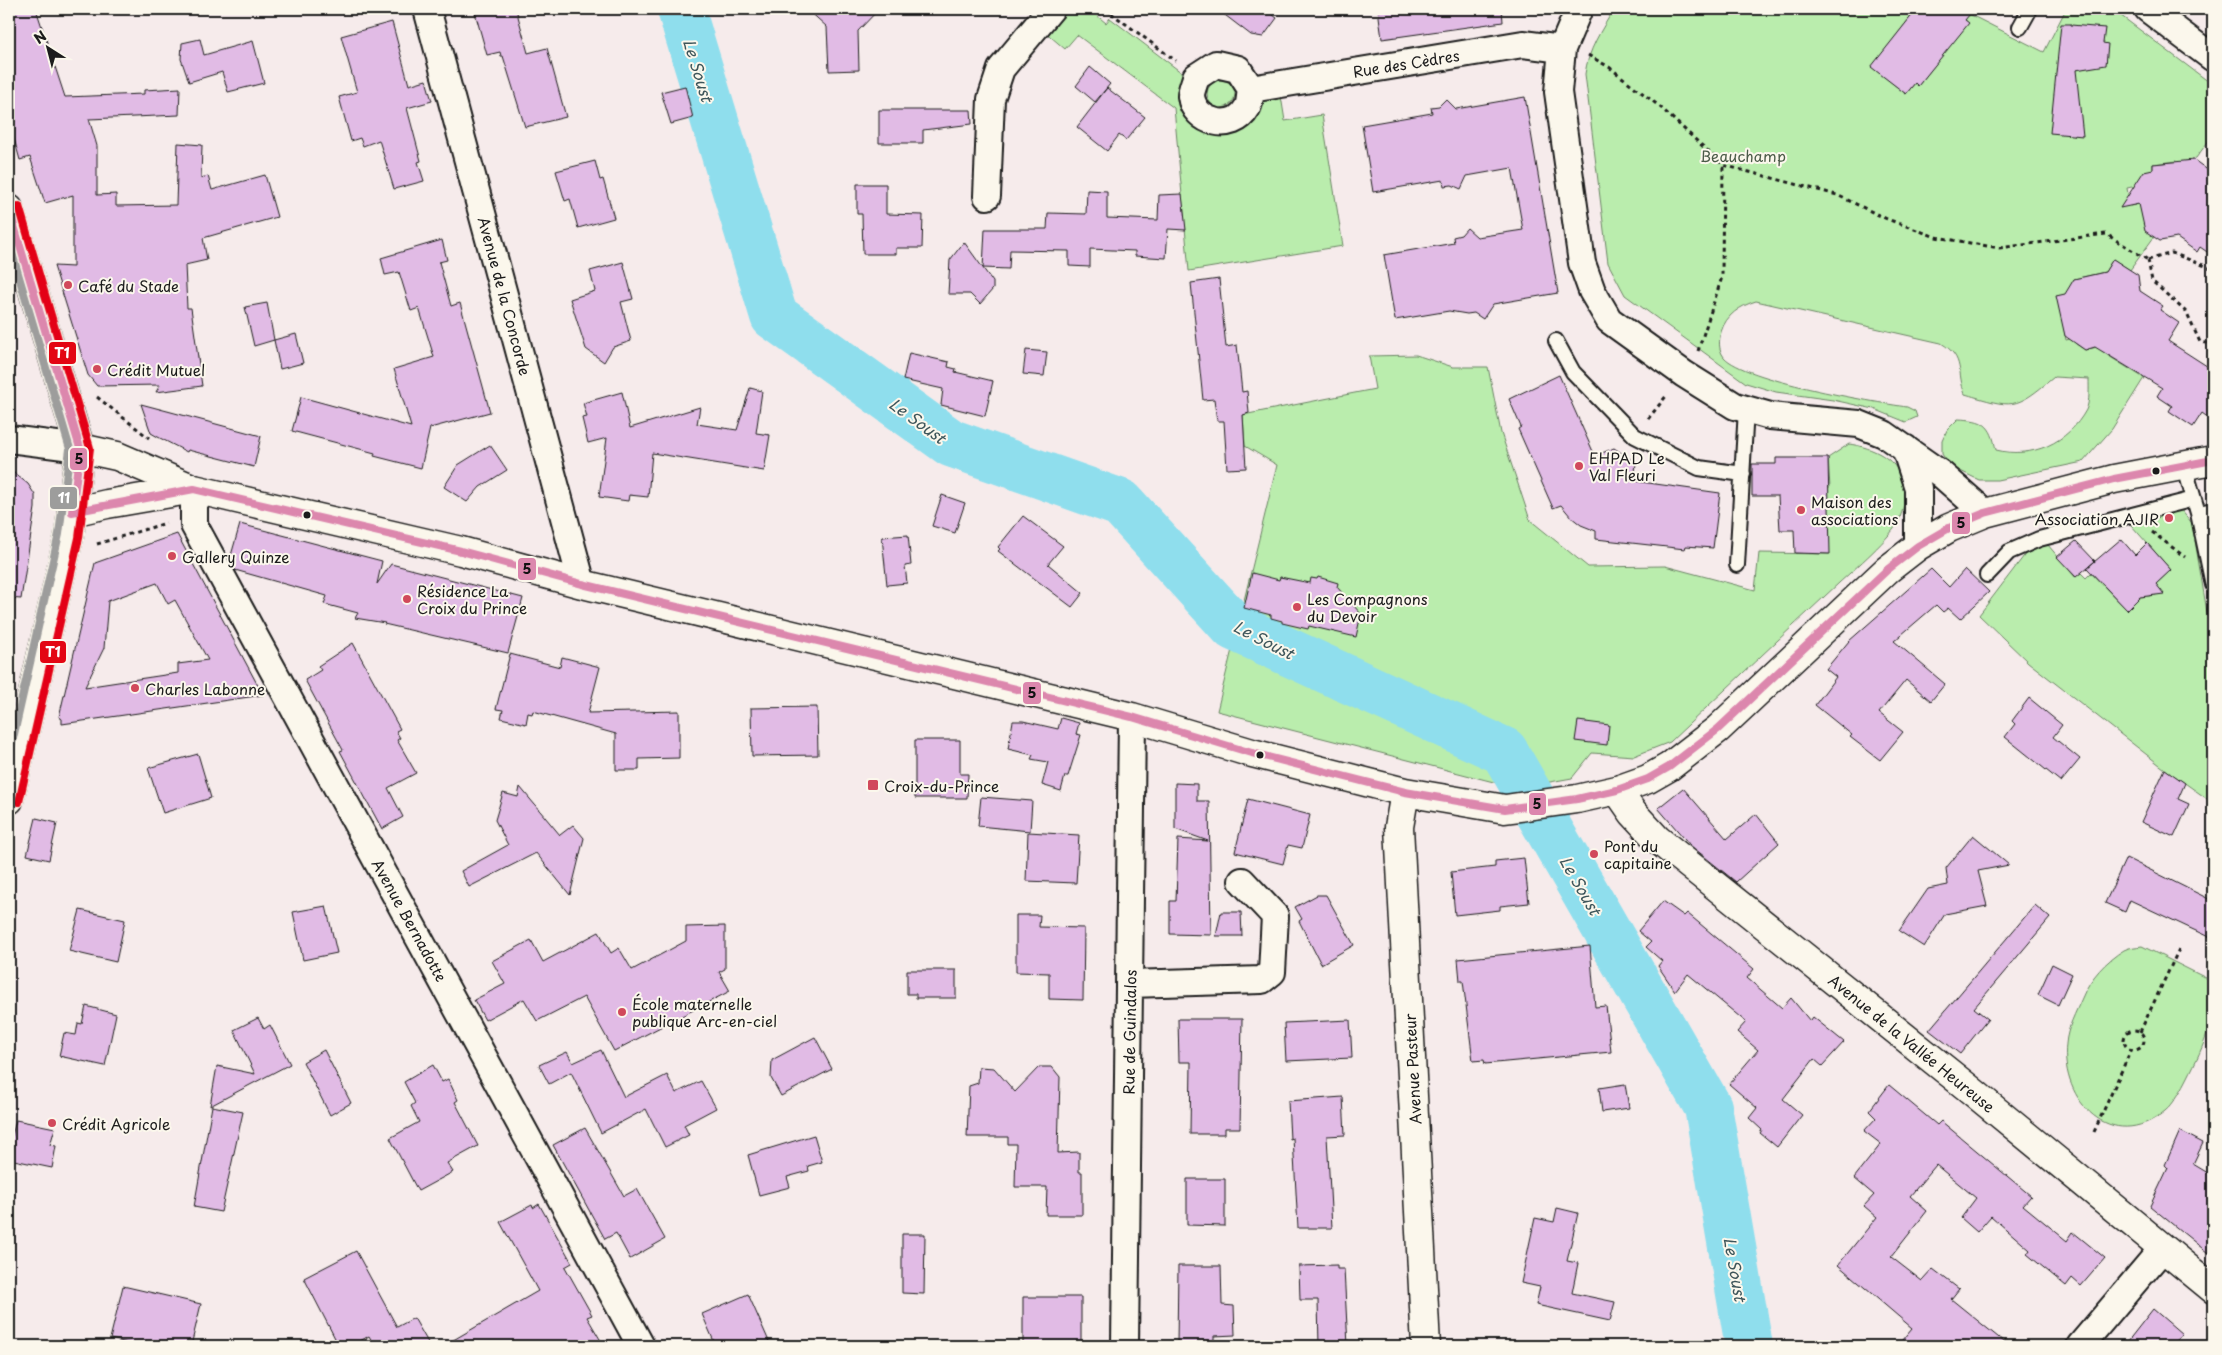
<svg xmlns="http://www.w3.org/2000/svg" width="2222" height="1355" font-family="'Playpen Sans',sans-serif">
<style>
.green{fill:#baedad;stroke:#6b8464}
.lines{fill:none;stroke-linecap:round;stroke-linejoin:round}
.river{stroke:#8fdeed;stroke-width:48}
.building{fill:#e1bbe5;stroke:#1c1c1c;fill-rule:evenodd}
.service-casing{stroke:#1c1c1c;stroke-width:18}
.minor-casing{stroke:#1c1c1c;stroke-width:30}
.tertiary-casing{stroke:#1c1c1c;stroke-width:31}
.secondary-casing{stroke:#1c1c1c;stroke-width:31}
.path{stroke:#1c1c1c;stroke-width:3;stroke-dasharray:4 4;stroke-linecap:butt}
.service{stroke:#fbf7ec;stroke-width:14}
.minor{stroke:#fbf7ec;stroke-width:26}
.tertiary{stroke:#fbf7ec;stroke-width:28}
.secondary{stroke:#fbf7ec;stroke-width:28}
.bus-1-casing{stroke:#fbf7ec;stroke-width:11}
.bus-2-casing{stroke:#fbf7ec;stroke-width:11}
.bus-3-casing{stroke:#fbf7ec;stroke-width:11}
.bus-1{stroke:#dc87ad;stroke-width:8}
.bus-2{stroke:#9d9d9c;stroke-width:8}
.bus-3{stroke:#e30613;stroke-width:8}
.poi-dot{fill:#d1495b;stroke:#fbf7ec;stroke-width:2}
.bus-dot{fill:#1c1c1c;stroke:#fbf7ec;stroke-width:2}
.labels{text-anchor:middle;dominant-baseline:central;stroke-width:4;stroke-linejoin:round;paint-order:stroke}
.street-label{font-size:15px;fill:#1c1c1c;stroke:#fbf7ec}
.park-label{font-size:15px;fill:#4b5b48;stroke:#fbf7ec}
.poi-label{font-size:15px;fill:#1c1c1c;stroke:#fbf7ec;text-anchor:start}
.water-label{font-size:16px;font-style:italic;fill:#3e565b;stroke:#fbf7ec}
.line-badge{stroke:#fbf7ec;stroke-width:2}
.badge-label{font-size:14px;text-anchor:middle;font-weight:bold;fill:#fff}
.pale-badge-label{font-size:14px;text-anchor:middle;font-weight:bold;fill:#111}
</style>
<rect width="100%" height="100%" fill="#f6ebeb"/>
<filter id="ink" filterUnits="userSpaceOnUse"><feTurbulence type="fractalNoise" baseFrequency=".02" numOctaves="2"/><feDisplacementMap in="SourceGraphic" scale="10" xChannelSelector="R" yChannelSelector="G"/><feConvolveMatrix kernelMatrix="1 2 1 2 8 2 1 2 1" color-interpolation-filters="sRGB"/></filter>
<g filter="url(#ink)">
<path class="green" d="M1063,9H1089L1106,23L1110,18L1186,76L1208,132C1243,142 1248,126 1262,99L1281,96L1285,121L1322,115L1343,246L1189,271L1174,108L1077,35L1065,49L1044,31Z
M1614,9H1921L1919,12L1916,10L1872,67L1906,94L1915,83L1918,86L1968,23L1965,19L1969,14L2044,52L2066,9H2112L2213,85V135L2196,158L2179,163L2177,161L2153,164V169L2137,186L2127,188L2130,206L2139,204L2154,237L2130,270L2113,259L2105,272L2074,279C2062,300 2061,317 2066,340L2074,338L2076,344L2085,350L2112,343L2104,353L2144,378L2112,429L2083,462L1997,480H1979L1950,466L1942,454V441L1947,430L1958,419C1984,420 1991,424 1996,450C2032,459 2068,443 2086,410C2090,402 2089,387 2089,379L2054,377C2014,411 2013,408 1965,394C1956,373 1966,358 1941,343L1756,301C1740,306 1726,315 1721,332C1719,341 1718,349 1724,357C1744,380 1872,402 1907,407L1915,411L1917,417L1906,422L1874,409L1833,400L1776,392L1746,383L1625,295L1608,263L1585,74C1588,50 1602,29 1614,9Z
M1207 94a14 14 0 1 1 28 0a14 14 0 1 1-28 0Z
M1416,355L1453,367H1488L1501,433L1530,520L1588,567L1665,566L1755,590L1759,553L1829,554L1824,487H1830L1828,458L1849,444C1891,450 1917,477 1899,520C1894,535 1852,571 1839,583C1782,636 1726,689 1670,742L1634,756L1592,753L1572,778L1517,788L1217,711L1277,465L1245,446L1243,415L1375,389L1369,356Z
M2180,509L2192,523L2208,618L2213,619V803L2165,769L2028,662L1979,615L2030,548L2048,545L2075,577L2081,573L2086,578L2091,573L2127,610L2140,597L2156,595L2161,591L2156,584L2171,570L2131,525L2170,511Z
M2142,946L2210,980C2220,1013 2203,1047 2188,1077C2183,1087 2174,1104 2165,1111C2112,1155 2060,1101 2066,1044C2067,1028 2076,1012 2082,998C2090,978 2106,961 2124,950C2129,947 2137,947 2142,946Z"/>
<g class="lines">
<path class="river" d="M681,9L774,316L951,443L1121,503L1234,627L1504,751L1708,1107L1749,1346"/>
</g>
<path class="building" d="M9,9H36L65,97L144,94V90L180,88L179,115L89,119L97,146V195L116,194V206L176,205L178,143L202,145L201,178L208,176L212,190L265,175L277,217L203,238L207,260L185,265L187,308H191L202,386L156,392L160,385L97,386L88,375L54,266L73,267V195L45,203L30,157L20,160L9,121Z
M474,9H516L528,53L547,48L566,117L525,127L503,56H501L500,52L487,55Z
M807,9H879L858,31L859,70L829,71L827,27Z
M1217,9H1265L1277,18L1263,37L1251,35Z
M1378,9H1502L1503,22L1382,39Z
M1917,9H1974L1965,20L1969,23L1918,86L1915,83L1906,94L1871,67Z
M392,22L409,85L426,80L432,101L407,108L421,161L418,162L424,181L394,189L379,140L363,146L360,138L351,141L339,97L357,92L341,36Z
M2061,24H2071V25L2105,28L2103,43L2108,44L2106,65L2076,70L2083,136L2050,133Z
M200,39L204,55L253,41L264,83L228,92L222,72L189,82L181,59L182,43Z
M1090,67L1110,84L1095,102L1076,86Z
M685,86L693,118L671,124L661,92Z
M1107,88L1145,117L1126,140L1119,135L1107,151L1077,127Z
M1525,97L1558,293L1493,304L1483,319L1474,313L1467,314L1449,311L1395,320L1384,255L1454,243L1453,237L1461,235L1467,228L1477,237L1523,230L1512,168L1467,176L1461,189L1452,185L1444,186L1443,180L1373,192L1362,125L1432,113L1431,107L1439,106L1446,99L1456,109Z
M879,110H971L972,124L923,130V143H879Z
M2194,160L2213,174V256L2200,247L2197,252L2177,238L2160,241L2145,231L2139,204L2120,208L2144,171L2153,169V164Z
M595,161L600,180L603,179L614,218L578,228L570,199L565,201L556,171Z
M857,184H886V214L923,215L922,248H896V254H863L862,214H857Z
M1087,190L1107,191V218L1158,220L1159,195L1182,194L1186,230L1168,229L1166,258L1135,256V251L1090,249V267L1069,266V251L1010,250L1009,269L983,268L985,229H1047L1048,213L1086,214Z
M442,240L447,260L439,262L451,306L460,303L490,412L430,428L421,468L374,456L375,453L292,431L301,397L411,427L394,369L434,357L419,308L411,311L399,272L385,275L381,258Z
M964,242L993,282V289L980,304L970,294H948L950,260Z
M2113,259L2138,275L2140,291L2163,306L2160,310L2179,323L2168,341L2213,370V421L2202,413L2193,427L2169,411L2172,406L2157,396L2162,388L2095,347L2085,350L2065,336L2056,296L2065,294L2074,279L2105,272Z
M623,262L633,299L621,302L631,341L613,347L604,362L586,349L570,299L595,291L590,271Z
M1219,279L1226,347L1237,345L1242,392L1247,391L1249,413L1243,415L1246,468L1227,469L1224,421H1217L1214,399L1203,400L1191,283Z
M267,303L274,340L254,346L245,307Z
M296,334L303,363L280,369L274,340Z
M1026,350L1047,352L1044,376L1023,374Z
M909,353L949,362L948,367L956,369L955,372L993,381L985,416L941,405L943,389L903,380Z
M1559,375L1595,456L1614,448L1636,463L1634,481L1720,493L1713,548L1686,546L1685,549L1596,539V531L1581,525L1571,517L1561,505L1553,508L1518,429L1521,427L1509,399Z
M750,388L762,391L756,433L770,435L764,471L652,453L648,497L629,495L628,501L599,497L607,438L588,443L582,418L587,417L583,403L622,392L630,428L700,407L697,424L737,430Z
M141,404L261,436L254,467L188,450L187,452L158,437L151,433Z
M490,445L507,470L480,487L467,502L444,487L458,465Z
M1776,458H1828L1830,554L1795,553L1794,530H1780L1778,496H1752V464H1776Z
M9,469L28,484L35,495V508L21,599L9,598Z
M942,495L965,503L955,533L932,526Z
M1023,516L1063,546L1048,564L1083,593L1072,607L998,551L1000,549L998,547Z
M240,524L382,561L377,584L391,564L523,598L508,653L384,624L385,623L355,618L358,613L324,604L327,596L235,570L230,559Z
M177,534L263,695L62,724V719L59,717L95,563ZM157,583L168,604L175,600L208,660L178,664V673L85,687L104,648L108,601Z
M908,535L911,565L905,566L907,583L887,585L882,537Z
M2121,539L2135,555L2147,543L2171,570L2156,584L2164,594L2140,597L2127,610L2087,568Z
M2076,541L2095,561L2076,577L2057,557Z
M1931,569L1949,587L1965,569L1989,592L1960,619L1948,608L1943,612L1936,605L1894,641L1945,684L1931,701L1906,680L1879,713L1903,732L1880,760L1850,737L1852,735L1815,705L1836,677L1826,669L1849,641Z
M1252,573L1279,580L1280,577L1310,583L1311,578L1317,579L1318,577L1338,583L1337,587L1361,614L1356,637L1309,626L1308,629L1282,623V621L1271,618V615L1244,608Z
M353,643L400,729L396,731L400,738L397,740L416,773L388,788L403,817L382,829L340,751L343,750L305,680L321,670L318,666Z
M510,654L560,667L562,657L600,667L588,713L679,711V758L639,759V770H616V734L533,711L532,714L528,713L526,724L501,718L503,710L496,709Z
M2029,698L2062,725L2053,737L2080,759L2061,782L2005,737L2015,724L2012,721Z
M817,707L818,755L752,756L751,708Z
M1061,718L1079,723L1076,734L1081,735L1068,776H1065L1061,791L1042,785L1048,762L1031,759L1033,755L1008,749L1013,721H1023L1058,729Z
M1578,721L1609,725L1607,745L1575,741Z
M915,740H960V774H968L967,798H915Z
M198,754L211,798L163,813L148,768Z
M2165,769L2185,783L2178,799L2189,804L2174,837L2141,822Z
M1175,783L1197,784V801H1209L1211,935L1170,934V901H1176L1178,839L1208,841L1175,829Z
M520,787L560,835L573,825L584,838L570,895L536,853L469,887L461,871L508,845L495,820L503,793L518,797Z
M1683,788L1727,839L1756,814L1779,843L1736,882L1690,845L1658,808Z
M981,797L1032,801L1030,831L978,826Z
M1248,799L1310,815L1302,848L1288,845L1283,864L1235,852Z
M36,818L57,823L49,860L27,855Z
M1028,832L1079,835L1076,883L1026,881Z
M1973,835L2009,865L1978,871L1987,906L1945,914L1924,947L1899,931L1928,889L1948,885L1946,868Z
M1524,858L1529,903L1500,906V910L1455,915L1451,872L1495,867V861Z
M2126,858L2213,901V939L2130,900L2125,912L2105,903Z
M1317,895H1326L1354,945L1321,964L1299,921L1302,919L1295,907Z
M1663,901L1684,916L1687,913L1754,969L1747,978L1782,1008L1791,998L1810,1021L1813,1017L1844,1042L1822,1066L1814,1059L1783,1099L1802,1115L1777,1147L1760,1133L1762,1130L1749,1118L1757,1108L1729,1084L1758,1050L1737,1032L1746,1022L1688,974L1675,991L1658,966L1662,961L1646,947L1651,942L1638,931Z
M2035,905L2050,918L1974,1008L1988,1019L1960,1054L1929,1030Z
M326,906L337,953L303,960L293,912Z
M80,910L125,920L116,962L69,951Z
M1221,912H1241L1242,936H1216Z
M1016,915H1040L1039,927L1084,928L1083,1000L1049,999V973L1016,972Z
M725,926V969L719,972L730,991L614,1051L584,997L537,1021L524,999L485,1020L474,1000L505,984L492,961L531,940L543,962L599,932L611,953L619,948L632,970L686,941V927Z
M1590,946L1595,1007L1606,1006L1611,1052L1485,1064L1484,1060L1473,1061L1463,981H1460L1458,959Z
M2052,964L2072,974L2058,1005L2038,995Z
M907,970H956V998H916V994H907Z
M86,1006L116,1014L105,1066L59,1056L64,1033L76,1035L78,1023L82,1024Z
M258,1018L264,1029L270,1025L290,1064L210,1106L217,1066L255,1074L234,1030Z
M1178,1019H1242L1240,1128H1225V1134H1190L1191,1062H1179Z
M1350,1020L1352,1058L1286,1061L1284,1023Z
M815,1037L832,1069L781,1096L771,1078L772,1060Z
M324,1050L351,1103L330,1115L303,1062Z
M601,1050L624,1097L667,1075L676,1093L701,1081L716,1108L684,1125L689,1135L665,1147L646,1109L601,1133L571,1072L549,1084L539,1065L567,1052L573,1063Z
M433,1065L442,1082L448,1079L458,1100L455,1102L478,1146L447,1163L453,1172L418,1191L390,1138L419,1122L411,1106L415,1103L404,1082Z
M979,1067L994,1068L1015,1092L1039,1067H1052L1060,1077L1058,1153L1079,1152V1172H1082V1215H1046L1047,1187H1015L1016,1144H1008V1137H967L969,1086L978,1083Z
M1625,1084L1629,1108L1602,1112L1599,1088Z
M1889,1085L1937,1125L1941,1121L2031,1196L2023,1205L2067,1241L2073,1232L2105,1258L2081,1286L2072,1278L2066,1286L2027,1254L2030,1250L1991,1216L1977,1232L1961,1218L1976,1198L1936,1165L1910,1196L1927,1211L1891,1257L1922,1281L1933,1269L1959,1289L1951,1299L2009,1346H1897L1912,1328L1838,1265L1877,1217L1864,1206L1874,1195L1854,1178L1881,1144L1864,1131L1876,1118L1869,1111Z
M1343,1097L1345,1135L1327,1136L1332,1228H1298L1293,1138L1290,1139L1288,1101Z
M212,1106L243,1112L221,1212L194,1207Z
M16,1120L55,1128L50,1145L56,1146L52,1168L9,1159V1135L12,1136Z
M585,1128L624,1196L637,1189L665,1239L630,1259L616,1233L605,1239L553,1145Z
M2180,1131L2203,1143L2193,1164L2213,1176V1257L2150,1206L2168,1168L2165,1165Z
M814,1135L822,1162L808,1166L809,1171L787,1177L790,1187L759,1195L748,1155Z
M1187,1179H1225V1226L1187,1225Z
M539,1204L572,1263L565,1267L592,1315L587,1317L604,1346H443L538,1291L500,1222L532,1205L533,1208Z
M1557,1208L1578,1213L1567,1261L1578,1263L1572,1293L1615,1302L1610,1321L1536,1305L1540,1287L1521,1283L1535,1218L1554,1222Z
M902,1234H925L924,1294L902,1293Z
M356,1251L397,1327L414,1318L430,1346H361L372,1341L369,1336L351,1346H339L304,1278Z
M1337,1265V1269H1344L1348,1346H1319L1318,1300H1300L1299,1266Z
M1178,1266H1221L1222,1305L1234,1306L1235,1335L1214,1336V1346H1177Z
M123,1286L201,1304L191,1346H142L110,1339Z
M748,1294L771,1346H716L702,1314Z
M1023,1297H1081V1346H1023Z
M2153,1309L2182,1334L2172,1346H2124Z"/>
<g class="lines">
<defs>
<path id="service" d="M2020,27L2030,9
M1556,341L1573,372L1635,436L1699,468L1743,474
M2184,465L2198,513L2213,585
M2198,513L2213,510
M1737,565L1746,409
M1987,575L2009,552L2039,539L2194,499"/>
<path id="minor" d="M427,9L582,584
M1579,9L1562,49L1558,92L1582,263L1592,291L1609,320L1684,374L1735,406L1770,416L1859,424L1884,434L1941,474L1985,513
M2148,9L2213,58
M1216,64L1238,69L1251,89C1250,94 1250,104 1247,108C1233,133 1194,123 1191,96C1191,90 1195,82 1196,77Z
M1251,89L1523,44L1562,49
M987,196L991,99L1001,69L1051,9
M9,439L80,448
M1905,448L1918,488V546
M194,489V525L641,1346
M1129,984L1262,980L1272,972L1275,916L1242,881
M1125,1346L1132,717
M2080,1346L2163,1248"/>
<path id="tertiary" d="M80,448L117,456L194,489L461,551L582,584L1132,717L1252,753L1405,792L1505,809L1577,799L1617,790L1648,779L1669,767L1718,729L1887,570L1918,546L1949,528L1985,513L2114,479L2213,460
M72,512L107,504L194,489
M1617,790L1633,813L1657,839L1967,1087L2213,1289
M1405,792L1399,827L1426,1346"/>
<path id="secondary" d="M9,209L80,448L69,536L9,800"/>
</defs>
<use href="#service" class="service-casing"/>
<use href="#minor" class="minor-casing"/>
<use href="#tertiary" class="tertiary-casing"/>
<use href="#secondary" class="secondary-casing"/>
<path class="path" d="M1111,13L1176,61
M1588,55L1609,67L1659,106L1723,165L1837,195L1887,219L1936,237L1999,248L2106,234L2148,260
M2148,260L2152,281L2186,312L2200,342L2213,344
M2148,260L2172,253L2213,269
M1698,351L1722,277L1723,165
M97,397L149,438
M1648,419L1667,395
M2152,532L2185,557
M97,544L166,523
M2124 1040a10 10 0 1 1 20 0a10 10 0 1 1-20 0Z
M2140,1032L2179,949
M2094,1132L2131,1050"/>
<use href="#service" class="service"/>
<use href="#minor" class="minor"/>
<use href="#tertiary" class="tertiary"/>
<use href="#secondary" class="secondary"/>
<defs>
<path id="bus-1" d="M9,209L80,448L72,512L194,489L461,551L582,584L1132,717L1252,753L1405,792L1505,809L1577,799L1617,790L1648,779L1669,767L1718,729L1887,570L1918,546L1949,528L1985,513L2114,479L2213,460"/>
<path id="bus-2" d="M9,243L70,449L59,534L9,756"/>
<path id="bus-3" d="M19,206L90,448L79,538L19,802"/>
</defs>
<use href="#bus-1" class="bus-1-casing"/>
<use href="#bus-2" class="bus-2-casing"/>
<use href="#bus-3" class="bus-3-casing"/>
<use href="#bus-1" class="bus-1"/>
<use href="#bus-2" class="bus-2"/>
<use href="#bus-3" class="bus-3"/>
</g>
</g>
<g class="poi-dot">
<circle cx="68" cy="285" r="5"/>
<circle cx="97" cy="369" r="5"/>
<circle cx="1579" cy="466" r="5"/>
<circle cx="1801" cy="510" r="5"/>
<circle cx="2169" cy="518" r="5"/>
<circle cx="172" cy="556" r="5"/>
<circle cx="407" cy="599" r="5"/>
<circle cx="1297" cy="607" r="5"/>
<circle cx="135" cy="688" r="5"/>
<rect x="867" y="779" width="12" height="12" rx="2.5"/>
<circle cx="1594" cy="854" r="5"/>
<circle cx="622" cy="1012" r="5"/>
<circle cx="52" cy="1123" r="5"/>
</g>
<g class="bus-dot">
<circle cx="2156" cy="471" r="4.5"/>
<circle cx="307" cy="515" r="4.5"/>
<circle cx="1260" cy="755" r="4.5"/>
</g>
<g class="labels">
<g class="street-label">
<text transform="translate(1406 63) rotate(-9)">Rue des Cèdres</text>
<text transform="translate(505 296) rotate(75)">Avenue de la Concorde</text>
<text transform="translate(410 920) rotate(61)">Avenue Bernadotte</text>
<text transform="translate(1129 1032) rotate(-89)">Rue de Guindalos</text>
<text transform="translate(1912 1043) rotate(39)">Avenue de la Vallée Heureuse</text>
<text transform="translate(1412 1069) rotate(-93)">Avenue Pasteur</text>
</g>
<g class="park-label">
<text x="1743" y="155">Beauchamp</text>
</g>
<g class="poi-label">
<text x="78" y="285">Café du Stade</text>
<text x="107" y="369">Crédit Mutuel</text>
<text x="1589" y="457">EHPAD Le<tspan x="1589" dy="17">Val Fleuri</tspan></text>
<text x="1811" y="501">Maison des<tspan x="1811" dy="17">associations</tspan></text>
<text x="2159" y="518" text-anchor="end">Association AJIR</text>
<text x="182" y="556">Gallery Quinze</text>
<text x="417" y="590">Résidence La<tspan x="417" dy="17">Croix du Prince</tspan></text>
<text x="1307" y="598">Les Compagnons<tspan x="1307" dy="17">du Devoir</tspan></text>
<text x="145" y="688">Charles Labonne</text>
<text x="884" y="785">Croix-du-Prince</text>
<text x="1604" y="845">Pont du<tspan x="1604" dy="17">capitaine</tspan></text>
<text x="632" y="1003">École maternelle<tspan x="632" dy="17">publique Arc-en-ciel</tspan></text>
<text x="62" y="1123">Crédit Agricole</text>
</g>
<g class="water-label">
<text transform="translate(699 70) rotate(73)">Le Soust</text>
<text transform="translate(918 420) rotate(36)">Le Soust</text>
<text transform="translate(1264 639) rotate(27)">Le Soust</text>
<text transform="translate(1581 885) rotate(60)">Le Soust</text>
<text transform="translate(1736 1269) rotate(80)">Le Soust</text>
</g>
</g>
<g class="line-badge">
<rect x="48" y="341" width="29" height="24" rx="5" fill="#e30613"/>
<rect x="69" y="447" width="19" height="24" rx="5" fill="#dc87ad"/>
<rect x="49" y="486" width="29" height="24" rx="5" fill="#9d9d9c"/>
<rect x="1951" y="511" width="20" height="24" rx="5" fill="#dc87ad"/>
<rect x="517" y="557" width="20" height="24" rx="5" fill="#dc87ad"/>
<rect x="39" y="640" width="28" height="24" rx="5" fill="#e30613"/>
<rect x="1022" y="681" width="20" height="24" rx="5" fill="#dc87ad"/>
<rect x="1528" y="792" width="19" height="24" rx="5" fill="#dc87ad"/>
</g>
<g class="badge-label">
<text x="62" y="358">T1</text>
<text x="64" y="503">11</text>
<text x="53" y="657">T1</text>
</g>
<g class="pale-badge-label">
<text x="79" y="464">5</text>
<text x="1961" y="528">5</text>
<text x="527" y="574">5</text>
<text x="1032" y="698">5</text>
<text x="1537" y="809">5</text>
</g>
<rect width="2222" height="1355" fill="none" stroke="#fbf7ec" stroke-width="30"/>
<rect x="15" y="15" width="2192" height="1325" fill="none" stroke="#1c1c1c" stroke-width="2" filter="url(#ink)"/>
<g transform="translate(48 48) rotate(324)" stroke="#fbf7ec" stroke-width="4" paint-order="stroke">
<path d="M0-4L9 19L0 12L-9 19Z" fill="#1c1c1c"/>
<text y="-8" font-size="14" font-weight="bold" text-anchor="middle" fill="#1c1c1c">N</text>
</g>
</svg>
